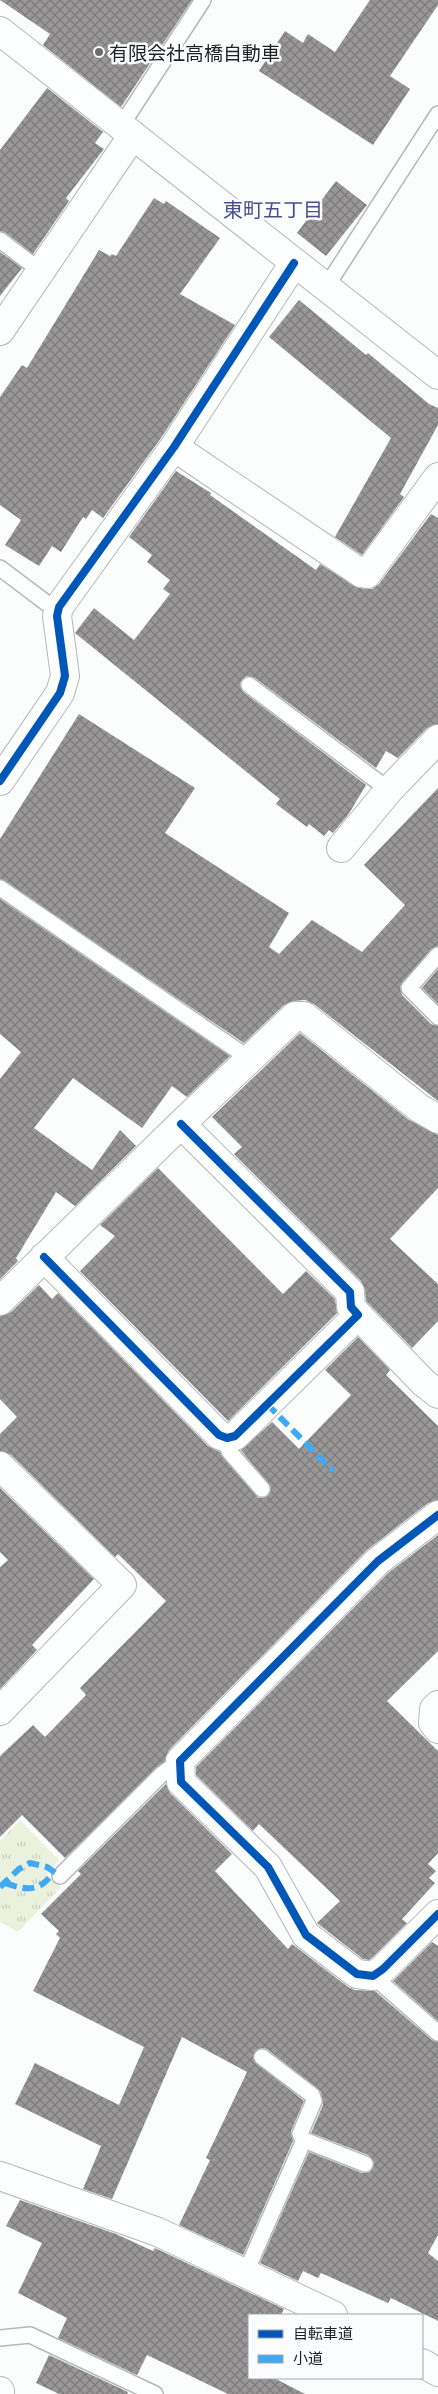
<svg xmlns="http://www.w3.org/2000/svg" width="438" height="2394" font-family="'Titillium Web','Noto Sans JP',sans-serif">
<style>
.grass{fill:url(#grass-tufts)}
.building{fill:url(#building-cross-hatch)}
.lines{fill:none;stroke-linecap:round;stroke-linejoin:round}
.lane-casing{stroke:#b5b7b8;stroke-width:18}
.street-casing{stroke:#b5b7b8;stroke-width:30}
.secondary-casing{stroke:#b5b7b8;stroke-width:30}
.lane{stroke:#feffff;stroke-width:15}
.street{stroke:#feffff;stroke-width:28}
.secondary{stroke:#feffff;stroke-width:28}
.quiet{stroke:#3fa9f5;stroke-width:6;stroke-dasharray:12 6;stroke-linecap:butt}
.cycleway-casing{stroke:#fafcfd;stroke-width:11}
.cycleway{stroke:#0057b8;stroke-width:8}
.poi-dot{fill:#6b6e70;stroke:#fafcfd;stroke-width:2}
.labels{text-anchor:middle;dominant-baseline:central;stroke-width:5;stroke-linejoin:round;paint-order:stroke}
.poi-label{font-size:19px;fill:#1e2125;stroke:#fafcfd;text-anchor:start}
.neighbourhood-label{font-size:20px;fill:#4a4d8a;stroke:#fafcfd}
</style>
<defs>
<pattern id="grass-tufts" width="24" height="20" patternUnits="userSpaceOnUse" patternTransform="scale(1.25)"><rect width="24" height="20" fill="#eaf2dd"/><path d="M3 7l-1-3M5 7V3M7 7l1-3M15 17l-1-3M17 17v-4M19 17l1-3" fill="none" stroke="#c8cfbe"/></pattern>
<pattern id="building-cross-hatch" width="8" height="8" patternUnits="userSpaceOnUse" patternTransform="scale(1.25)"><rect width="8" height="8" fill="#999798"/><path d="M0 0l8 8M0 8l8-8" fill="none" stroke="#7c7b7c"/></pattern>
</defs>
<rect width="100%" height="100%" fill="#fbfcfc"/>
<path class="grass" d="M20,1820L59,1860L47,1874L61,1887L18,1932L0,1922V1841Z"/>
<path class="building" d="M0,0H192L121,107L43,45L50,34Z
M370,0H438V5L390,76L410,89L373,145L259,71L285,31L303,43L308,34L335,52Z
M47,88L103,132L95,143L104,149L66,198L69,201L33,254L6,233L0,231V150Z
M336,181L367,205L326,256L297,233Z
M154,198L164,204L166,201L220,238L180,294L235,325L161,438L103,518L92,510L86,519L83,517L61,552L52,546L39,566L5,545L21,520L0,505V397L22,365L27,368L99,250L110,256L112,254L116,256Z
M0,252L22,268L0,296Z
M299,300L366,355L368,353L429,404L438,408V425L400,494L404,497L362,555L335,537L391,438L269,337Z
M176,471L211,493L210,495L316,570L320,564L358,588L372,589L379,584L431,514L438,518V724L427,728L398,758L386,751L376,768L255,678L246,676L240,683L243,692L366,785L348,815L333,833L329,830L324,836L309,824L307,827L276,804L280,799L75,633L94,608L134,640L170,594L163,589L170,580L147,562L152,555L129,537Z
M79,714L195,788L165,833L289,913L269,947L279,954L312,920L362,952L405,905L364,865L438,788V946L431,949L400,986L402,995L431,1024L438,1026V1101L314,1004L305,1000L294,1001L284,1005L244,1043L0,879V839Z
M0,899L230,1056L187,1097L172,1086L142,1128L73,1078L34,1128L92,1170L120,1130L136,1146L75,1206L56,1192L16,1258L18,1261L0,1279V1079L21,1052L0,1034Z
M438,969V1004L422,988Z
M300,1033L409,1120L438,1135V1188L390,1239L438,1284V1321L412,1348L366,1301L365,1290L361,1281L234,1154L242,1147L212,1117Z
M158,1168L283,1294L306,1271L335,1299L337,1313L228,1421L80,1271L115,1236L100,1225Z
M39,1285L52,1299L58,1293L208,1446L220,1452L258,1498L268,1496L271,1487L241,1450L272,1422L299,1449L351,1395L325,1370L358,1337L390,1370L386,1375L438,1426V1500L428,1503L367,1550L169,1750L165,1761L65,1858L22,1815L0,1837V1756L33,1725L45,1737L86,1695L80,1688L166,1601L118,1554L115,1557L11,1455L0,1451V1434L17,1417L0,1399V1316L11,1312Z
M0,1488L94,1579L32,1645L37,1650L0,1689V1567L8,1560L0,1552Z
M438,1535V1651L387,1701L438,1751V1853L428,1864L436,1871L429,1878L435,1883L402,1919L407,1923L373,1957L369,1960L363,1959L317,1923L340,1901L259,1824L253,1831L196,1775V1767L388,1573Z
M166,1784L170,1793L232,1854L215,1871L288,1949L292,1944L348,1987L355,1990L375,1991L432,2040L438,2042V2235L428,2253L438,2261V2321L391,2298L388,2303L321,2273L318,2278L303,2271L298,2281L260,2263L309,2152L362,2173L370,2172L374,2163L368,2155L311,2133L323,2105L321,2092L267,2049L263,2048L255,2051L254,2061L304,2101L291,2131L293,2141L243,2255L179,2225L210,2160L206,2158L247,2072L182,2037L112,2199L83,2189L101,2146L15,2104L35,2063L119,2105L144,2047L33,1991L60,1938L56,1934L59,1931L41,1914L81,1874L78,1871Z
M432,1942L438,1946V2021L393,1981Z
M20,2200L116,2234L153,2251L155,2248L284,2309L281,2315H249V2378H274L305,2394H228L147,2355L137,2375L58,2338L67,2318L18,2293L42,2243L6,2226Z
M49,2355L128,2392L127,2394H59L36,2383Z"/>
<g class="lines">
<defs>
<path id="lane" d="M121,126L203,0
M0,240L42,272
M326,287L438,114
M0,568L57,611
M249,685L389,790
M0,888L250,1059
M438,955L409,988L438,1017
M227,1438L229,1451L262,1489
M60,1876L162,1774L180,1761
M373,1976L438,2033
M262,2057L312,2095L314,2101L300,2134L304,2140
M245,2274L304,2140L365,2164
M0,2338L30,2335L155,2394"/>
<path id="street" d="M0,31L438,375
M0,331L133,135
M174,447L361,573L367,574L438,477
M0,781L60,693L65,676L57,616L59,607L174,447L294,263
M341,848L389,790L438,739
M44,1257L219,1435L227,1438L235,1436L358,1315L351,1307L350,1292L181,1124
M0,1301L181,1124L295,1016H304L419,1108L438,1119
M358,1315L424,1383L438,1394
M0,1466L122,1585L0,1711
M438,1515L378,1561L180,1761L181,1782L268,1867L306,1935L357,1974L373,1976L383,1969L438,1914
M438,1705L434,1709L433,1723L438,1729
M0,2176L158,2232L333,2315
M422,2363L438,2372"/>
<path id="secondary" d="M0,2391V2394"/>
</defs>
<use href="#lane" class="lane-casing"/>
<use href="#street" class="street-casing"/>
<use href="#secondary" class="secondary-casing"/>
<use href="#lane" class="lane"/>
<use href="#street" class="street"/>
<use href="#secondary" class="secondary"/>
<path class="quiet" d="M267,1404L333,1471
M5,1883C26,1890 39,1893 53,1873
M0,1887L19,1869L30,1863L47,1867L60,1876"/>
<defs>
<path id="cycleway" d="M0,781L60,693L65,676L57,616L59,607L174,447L294,263
M44,1257L219,1435L227,1438L235,1436L358,1315L351,1307L350,1292L181,1124
M438,1515L378,1561L180,1761L181,1782L268,1867L306,1935L357,1974L373,1976L383,1969L438,1914"/>
</defs>
<use href="#cycleway" class="cycleway-casing"/>
<use href="#cycleway" class="cycleway"/>
</g>
<circle class="poi-dot" cx="99" cy="52" r="5"/>
<g class="labels">
<g class="poi-label">
<text x="109" y="52">有限会社高橋自動車</text>
</g>
<g class="neighbourhood-label">
<text x="273" y="209">東町五丁目</text>
</g>
</g>
<rect x="248" y="2314" width="175" height="65" fill="#fafcfd" stroke="#a2a4a7"/>
<rect x="258" y="2330" width="25" height="8" fill="#0057b8" stroke="#a2a4a7"/>
<text x="293" y="2339" font-size="15" fill="#1e2125">自転車道</text>
<rect x="258" y="2355" width="25" height="8" fill="#3fa9f5" stroke="#a2a4a7"/>
<text x="293" y="2364" font-size="15" fill="#1e2125">小道</text>
</svg>
